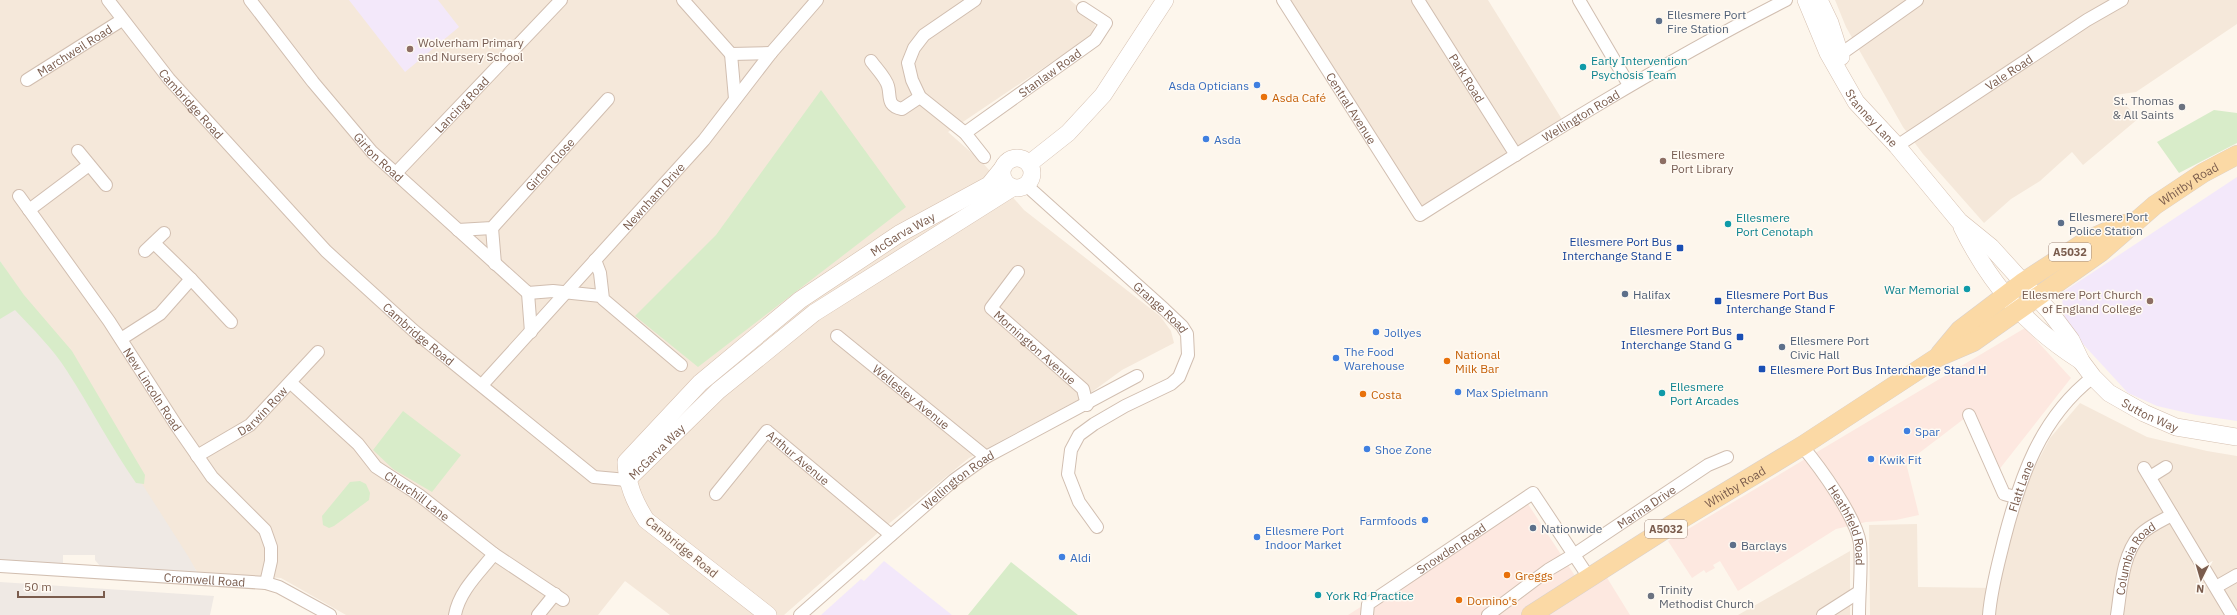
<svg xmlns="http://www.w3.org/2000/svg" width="2237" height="615" font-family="'IBM Plex Sans',sans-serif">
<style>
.residential{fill:#f5e8da}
.commercial{fill:#fde8e0}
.industrial{fill:#efe9e4}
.education{fill:#f3e8fa}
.green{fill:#d8ecc9}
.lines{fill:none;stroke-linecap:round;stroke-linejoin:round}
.street-casing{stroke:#d1beb0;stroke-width:14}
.secondary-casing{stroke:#d6c0b0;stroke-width:18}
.primary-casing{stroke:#dad1cd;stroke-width:20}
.street{stroke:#fff;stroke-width:12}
.secondary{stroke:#fff;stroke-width:17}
.primary{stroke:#fbd9a5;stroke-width:19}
.service-dot{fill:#5c6f8a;stroke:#fffaf3;stroke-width:1.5}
.education-dot{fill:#8d6e63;stroke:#fffaf3;stroke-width:1.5}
.culture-dot{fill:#0f9aa8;stroke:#fffaf3;stroke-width:1.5}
.shop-dot{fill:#3f7fe0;stroke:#fffaf3;stroke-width:1.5}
.food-dot{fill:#e8710a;stroke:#fffaf3;stroke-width:1.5}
.worship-dot{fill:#6b7280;stroke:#fffaf3;stroke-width:1.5}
.transit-dot{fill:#1a4fb4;stroke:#fffaf3;stroke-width:1.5}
.labels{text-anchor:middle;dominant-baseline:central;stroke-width:3;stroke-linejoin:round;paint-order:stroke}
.shield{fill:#fffaf3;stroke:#a28b7f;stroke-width:1}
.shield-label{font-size:11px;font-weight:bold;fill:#7a5c4d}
.service-label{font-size:12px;fill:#4e5e75;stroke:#fffaf3;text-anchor:start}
.education-label{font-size:12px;fill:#785e54;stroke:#fffaf3;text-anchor:start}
.street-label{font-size:12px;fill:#7a5c4d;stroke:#fffaf3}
.culture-label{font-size:12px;fill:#0d838f;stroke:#fffaf3;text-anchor:start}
.shop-label{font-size:12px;fill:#366cbe;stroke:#fffaf3;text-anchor:start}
.food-label{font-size:12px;fill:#c56008;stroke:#fffaf3;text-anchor:start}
.worship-label{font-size:12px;fill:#5b616d;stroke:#fffaf3;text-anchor:end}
.transit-label{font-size:12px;fill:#164399;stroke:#fffaf3;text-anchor:end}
</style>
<rect width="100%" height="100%" fill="#fdf6ec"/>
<path class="residential" d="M0,0H1070L1096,22L1092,35L948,132L982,162L1024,210L1160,316L1171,331L1174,343L1122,370L1089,394L969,458L880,531L784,615H670L625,581L598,615H346L281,578L197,572L0,261Z
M1289,0H1488L1563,121L1420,208Z
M1835,0H2237V24L2136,92L2115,95L2139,118L2083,165L2072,152L2040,181L2011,199L1984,223L1923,154L1903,127L1846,27Z
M2080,403L2147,437L2207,451L2237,456V615H1870L1869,525L1917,524L1918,587L1998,588L2006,544L2025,486L2050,438Z
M1850,551V615H1738Z"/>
<path class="commercial" d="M2025,328L2071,378L1998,471L1969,415L1906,463L1919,515L1896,520L1866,522L1836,529L1738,591L1720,561L1713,565L1715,568L1706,573L1704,570L1692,578L1668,541Z
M1526,501L1579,582L1601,568L1630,615H1348Z"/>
<path class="industrial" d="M0,261L188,556L197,572L101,567L95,560V555H63V565L0,562Z
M0,582L214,596L210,615H0Z"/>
<path class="education" d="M349,0H438L459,27L405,72Z
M2237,177V421L2196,415L2157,406L2128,393L2071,331L2062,310L2063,292Z
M884,561L952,615H821L861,579L864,581Z"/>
<path class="green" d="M821,90L906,207L698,367L635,316L716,235Z
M2214,110L2237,113V143L2179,173L2157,142Z
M0,261L24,295L72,351L145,475L144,484L136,483C111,447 91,408 67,371C53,349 33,329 15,310L0,319Z
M403,411L461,455L432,492L393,469L373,450Z
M360,481L366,484L370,493L369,500L334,526L329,528L323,525L322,516L350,482Z
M1011,562L1078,615H968Z"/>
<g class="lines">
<defs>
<g id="street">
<path id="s1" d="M108,0L169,79L326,251L414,331L594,477L627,480"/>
<path id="s2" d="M250,0L313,82L372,152L528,293L553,291L601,296"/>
<path d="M683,0L731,54L771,53"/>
<path d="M975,0L924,35L914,48L908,63L912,80L920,97L965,133L984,157"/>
<path id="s3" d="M1283,0L1420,215C1540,139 1660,64 1786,0"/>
<path id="s4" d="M1418,0L1516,155"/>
<path d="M1579,0L1629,85"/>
<path d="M731,54L735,99"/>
<path d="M1835,58L1917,0"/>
<path d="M871,61C876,68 886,78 888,86C891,96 886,106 902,109L920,97"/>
<path id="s5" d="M27,80L122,20"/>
<path id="s6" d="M965,133L1095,40L1106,23L1083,8"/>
<path id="s7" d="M1897,146L2087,20L2122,0"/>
<path d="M78,151L106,185"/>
<path id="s8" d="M396,173L561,0"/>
<path id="s9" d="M1026,185L1164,309L1182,326L1187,334L1188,355L1179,377L1171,384L1125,406L1094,424L1079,435L1071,450L1068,474L1079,502L1097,527"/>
<path id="s10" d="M19,196L109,321L176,425L212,477L265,530L271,547V561L266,583"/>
<path d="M29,210L89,165"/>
<path d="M492,228L495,264"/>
<path id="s11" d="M458,230L492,228L608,99"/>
<path d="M154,243L191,279"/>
<path d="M145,251L164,233"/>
<path d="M595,260L600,273L603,299L681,365"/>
<path id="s12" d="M1018,272L991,308L1083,389L1087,405"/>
<path d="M528,293L531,332"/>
<path id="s13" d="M837,336L986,457"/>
<path d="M121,339L160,314L191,279L231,322"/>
<path id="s14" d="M291,383L358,444L376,467L419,495L494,554L563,600"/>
<path id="s15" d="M482,385L704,140L771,53L817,0"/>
<path d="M1969,415L2004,494L2015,497"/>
<path id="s16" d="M1802,446C1819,466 1857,518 1860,544C1862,567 1859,592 1859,615"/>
<path id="s17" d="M197,456L250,425L318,352"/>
<path d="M2144,468L2232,615"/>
<path d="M2150,477L2166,467"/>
<path id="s18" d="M716,494L767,431L891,535"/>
<path id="s19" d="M0,566L266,583L279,587L330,615"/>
<path d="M2216,587L2237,575"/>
<path d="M455,615C459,591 480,572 494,554"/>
<path d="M538,615L555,594"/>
<path id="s20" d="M800,615L954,480L986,457L1137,376"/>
<path id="s21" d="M1367,615L1368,604L1533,493L1590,579"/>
<path id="s22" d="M1488,615L1548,570L1575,554L1708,465L1727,457"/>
<path d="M1823,615L1859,592"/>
<path id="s23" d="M1989,615C1991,589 1998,565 2004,540C2020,478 2040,418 2093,377"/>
<path id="s24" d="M2117,615C2121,589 2122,555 2140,535C2149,526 2161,521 2172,515"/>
</g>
<g id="secondary">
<path id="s25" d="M1806,0L1828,53L1856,102L1897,146L1959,221L1991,247L2050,312L2071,340L2081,361L2093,377L2109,393L2144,413L2176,427L2237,437"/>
<path d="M1819,0L1830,23L1841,57"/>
<circle cx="1017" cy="173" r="15"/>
<path d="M1030,163L1068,133L1103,95L1165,0"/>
<path d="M1962,227C1990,284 2027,327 2081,361"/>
<path id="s26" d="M627,480L718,391L814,313L1012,188"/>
<path id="s27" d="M768,615L646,520C634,501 627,484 626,462L700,383L800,300L899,234L989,185L1002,169"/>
</g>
<g id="primary">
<path d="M1940,354L1960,330L2022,283L2088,240L2124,224"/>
<path id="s28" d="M1531,615L1673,524L1802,446L1938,357L1973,342L2101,252L2155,205L2203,173L2237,155"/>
</g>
</defs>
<use href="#street" class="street-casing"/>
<use href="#secondary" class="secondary-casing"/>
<use href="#primary" class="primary-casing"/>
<use href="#street" class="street"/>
<use href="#secondary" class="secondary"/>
<use href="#primary" class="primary"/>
</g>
<g class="service-dot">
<circle cx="1659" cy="21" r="4"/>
<circle cx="2061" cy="223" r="4"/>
<circle cx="1625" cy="294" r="4"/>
<circle cx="1782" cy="347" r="4"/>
<circle cx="1533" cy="528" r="4"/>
<circle cx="1733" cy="545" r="4"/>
</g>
<g class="education-dot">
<circle cx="410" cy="49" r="4"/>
<circle cx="1663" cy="161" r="4"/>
<circle cx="2150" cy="301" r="4"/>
</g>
<g class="culture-dot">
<circle cx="1583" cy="67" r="4"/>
<circle cx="1728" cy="224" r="4"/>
<circle cx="1967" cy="289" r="4"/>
<circle cx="1662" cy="393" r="4"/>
<circle cx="1318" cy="595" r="4"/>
</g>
<g class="shop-dot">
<circle cx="1257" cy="85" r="4"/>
<circle cx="1206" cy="139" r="4"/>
<circle cx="1376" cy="332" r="4"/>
<circle cx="1336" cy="358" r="4"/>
<circle cx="1458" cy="392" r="4"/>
<circle cx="1907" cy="431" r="4"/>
<circle cx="1367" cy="449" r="4"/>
<circle cx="1871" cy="459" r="4"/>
<circle cx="1425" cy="520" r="4"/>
<circle cx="1257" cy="537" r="4"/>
<circle cx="1062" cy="557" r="4"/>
</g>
<g class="food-dot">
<circle cx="1264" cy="97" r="4"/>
<circle cx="1447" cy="361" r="4"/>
<circle cx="1363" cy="394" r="4"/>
<circle cx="1507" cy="575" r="4"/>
<circle cx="1459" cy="600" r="4"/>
</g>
<g class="worship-dot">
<circle cx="2182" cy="107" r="4"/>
<circle cx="1651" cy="596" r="4"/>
</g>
<g class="transit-dot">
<rect x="1676" y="244" width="8" height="8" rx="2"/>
<rect x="1714" y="297" width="8" height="8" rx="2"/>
<rect x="1736" y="333" width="8" height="8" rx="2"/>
<rect x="1758" y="365" width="8" height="8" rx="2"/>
</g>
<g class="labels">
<g class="shield">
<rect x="2049" y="243" width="42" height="18" rx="3"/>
<rect x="1645" y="520" width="42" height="18" rx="3"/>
</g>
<g class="shield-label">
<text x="2070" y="252">A5032</text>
<text x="1666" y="529">A5032</text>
</g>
<g class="service-label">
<text x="1667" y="14">Ellesmere Port<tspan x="1667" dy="14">Fire Station</tspan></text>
<text x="2069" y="216">Ellesmere Port<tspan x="2069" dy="14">Police Station</tspan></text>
<text x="1633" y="294">Halifax</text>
<text x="1790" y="340">Ellesmere Port<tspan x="1790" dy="14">Civic Hall</tspan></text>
<text x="1541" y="528">Nationwide</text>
<text x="1741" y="545">Barclays</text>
</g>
<g class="education-label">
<text x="418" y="42">Wolverham Primary<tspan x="418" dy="14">and Nursery School</tspan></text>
<text x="1671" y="154">Ellesmere<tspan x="1671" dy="14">Port Library</tspan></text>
<text x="2142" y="294" text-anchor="end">Ellesmere Port Church<tspan x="2142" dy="14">of England College</tspan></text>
</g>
<g class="street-label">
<text stroke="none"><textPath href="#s5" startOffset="56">Marchweil Road</textPath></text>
<text stroke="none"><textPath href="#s6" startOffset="104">Stanlaw Road</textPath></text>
<text stroke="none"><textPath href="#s7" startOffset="134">Vale Road</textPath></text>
<text stroke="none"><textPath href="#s4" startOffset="92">Park Road</textPath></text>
<text stroke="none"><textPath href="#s1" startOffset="133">Cambridge Road</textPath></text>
<text stroke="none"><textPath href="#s8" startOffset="95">Lancing Road</textPath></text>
<text stroke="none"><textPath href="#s3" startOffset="128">Central Avenue</textPath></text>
<text stroke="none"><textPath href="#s3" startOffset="444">Wellington Road</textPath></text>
<text stroke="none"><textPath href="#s25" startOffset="136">Stanney Lane</textPath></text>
<text stroke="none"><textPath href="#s2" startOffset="203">Girton Road</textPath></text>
<text stroke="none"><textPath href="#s11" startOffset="120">Girton Close</textPath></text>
<text stroke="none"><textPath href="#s28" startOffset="788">Whitby Road</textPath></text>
<text stroke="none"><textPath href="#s15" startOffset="255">Newnham Drive</textPath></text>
<text stroke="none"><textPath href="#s27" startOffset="577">McGarva Way</textPath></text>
<text stroke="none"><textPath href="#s9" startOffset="182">Grange Road</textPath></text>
<text stroke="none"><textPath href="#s1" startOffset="457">Cambridge Road</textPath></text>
<text stroke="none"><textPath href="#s12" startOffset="104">Mornington Avenue</textPath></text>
<text stroke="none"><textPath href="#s10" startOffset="235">New Lincoln Road</textPath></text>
<text stroke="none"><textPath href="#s13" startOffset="96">Wellesley Avenue</textPath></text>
<text stroke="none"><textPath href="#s17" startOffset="80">Darwin Row</textPath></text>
<text stroke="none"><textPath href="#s25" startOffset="548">Sutton Way</textPath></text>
<text stroke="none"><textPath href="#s26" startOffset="41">McGarva Way</textPath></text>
<text stroke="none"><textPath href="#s18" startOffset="122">Arthur Avenue</textPath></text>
<text stroke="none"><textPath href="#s20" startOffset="208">Wellington Road</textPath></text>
<text stroke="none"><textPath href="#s28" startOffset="241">Whitby Road</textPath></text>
<text stroke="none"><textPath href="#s23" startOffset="133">Flatt Lane</textPath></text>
<text stroke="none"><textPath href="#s14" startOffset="170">Churchill Lane</textPath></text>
<text stroke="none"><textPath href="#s22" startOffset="192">Marina Drive</textPath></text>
<text stroke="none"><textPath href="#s16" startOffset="93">Heathfield Road</textPath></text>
<text transform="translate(682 547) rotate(39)">Cambridge Road</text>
<text stroke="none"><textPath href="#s21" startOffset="111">Snowden Road</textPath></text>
<text stroke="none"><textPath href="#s24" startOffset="61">Columbia Road</textPath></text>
<text stroke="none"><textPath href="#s19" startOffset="205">Cromwell Road</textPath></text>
</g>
<g class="culture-label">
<text x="1591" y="60">Early Intervention<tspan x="1591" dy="14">Psychosis Team</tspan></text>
<text x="1736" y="217">Ellesmere<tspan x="1736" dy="14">Port Cenotaph</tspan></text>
<text x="1959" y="289" text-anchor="end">War Memorial</text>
<text x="1670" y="386">Ellesmere<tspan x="1670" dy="14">Port Arcades</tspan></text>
<text x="1326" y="595">York Rd Practice</text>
</g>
<g class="shop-label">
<text x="1249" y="85" text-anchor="end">Asda Opticians</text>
<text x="1214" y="139">Asda</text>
<text x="1384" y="332">Jollyes</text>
<text x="1344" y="351">The Food<tspan x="1344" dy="14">Warehouse</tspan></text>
<text x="1466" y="392">Max Spielmann</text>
<text x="1915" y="431">Spar</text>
<text x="1375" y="449">Shoe Zone</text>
<text x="1879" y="459">Kwik Fit</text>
<text x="1417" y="520" text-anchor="end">Farmfoods</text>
<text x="1265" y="530">Ellesmere Port<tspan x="1265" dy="14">Indoor Market</tspan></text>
<text x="1070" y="557">Aldi</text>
</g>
<g class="food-label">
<text x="1272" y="97">Asda Café</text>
<text x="1455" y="354">National<tspan x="1455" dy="14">Milk Bar</tspan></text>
<text x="1371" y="394">Costa</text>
<text x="1515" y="575">Greggs</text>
<text x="1467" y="600">Domino's</text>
</g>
<g class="worship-label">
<text x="2174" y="100">St. Thomas<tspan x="2174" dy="14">&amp; All Saints</tspan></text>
<text x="1659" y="589" text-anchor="start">Trinity<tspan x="1659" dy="14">Methodist Church</tspan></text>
</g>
<g class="transit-label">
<text x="1672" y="241">Ellesmere Port Bus<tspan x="1672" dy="14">Interchange Stand E</tspan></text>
<text x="1726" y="294" text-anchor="start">Ellesmere Port Bus<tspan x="1726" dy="14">Interchange Stand F</tspan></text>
<text x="1732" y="330">Ellesmere Port Bus<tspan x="1732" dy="14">Interchange Stand G</tspan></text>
<text x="1770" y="369" text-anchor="start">Ellesmere Port Bus Interchange Stand H</text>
</g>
</g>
<g transform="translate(2201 579) rotate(185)" stroke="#fffaf3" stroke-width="3" paint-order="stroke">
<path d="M0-3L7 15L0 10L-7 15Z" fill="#7a5c4d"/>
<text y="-6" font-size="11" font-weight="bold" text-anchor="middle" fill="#7a5c4d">N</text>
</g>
<path d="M18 591v6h86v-6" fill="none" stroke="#7a5c4d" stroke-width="2"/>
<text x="24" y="591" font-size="12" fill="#7a5c4d" stroke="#fffaf3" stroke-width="3" paint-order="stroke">50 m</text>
</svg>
